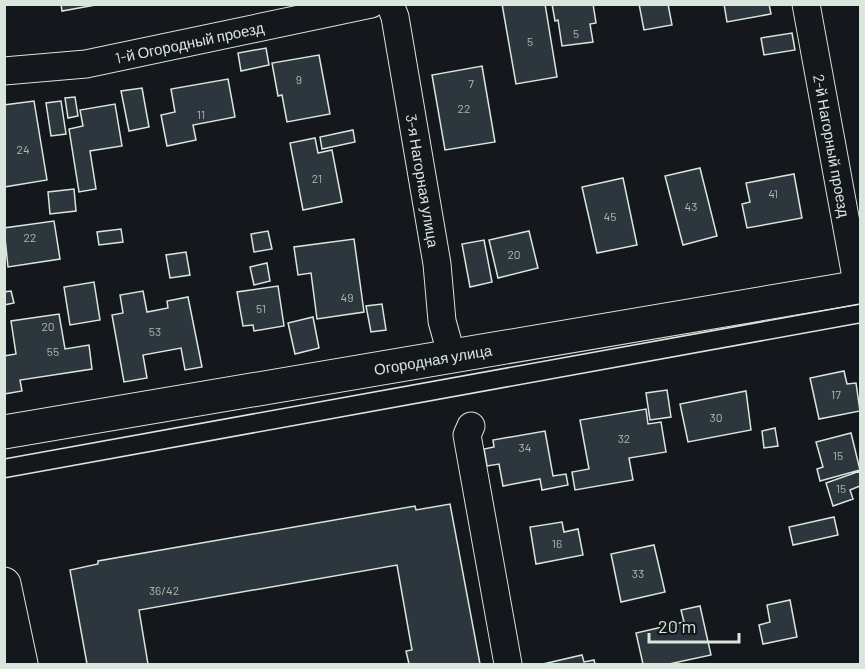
<svg xmlns="http://www.w3.org/2000/svg" width="865" height="669" font-family="Barlow,sans-serif">
<style>
.building{fill:#2c363c;stroke:#d8e6dc;stroke-width:1.5}
.lines{fill:none;stroke-linecap:round;stroke-linejoin:round}
.minor-casing{stroke:#d8e6dc;stroke-width:29}
.tertiary-casing{stroke:#d8e6dc;stroke-width:35}
.minor{stroke:#14181c;stroke-width:27}
.tertiary{stroke:#14181c;stroke-width:33}
.tram{stroke:#d8e6dc;stroke-width:1.5}
.labels{text-anchor:middle;dominant-baseline:central;stroke-width:4.5;stroke-linejoin:round;paint-order:stroke}
.number-label{font-size:12px;fill:#adbab4}
.street-label{font-size:15px;fill:#d8e6dc;stroke:#14181c}
</style>
<rect width="100%" height="100%" fill="#14181c"/>
<path class="building" d="M61,4H101L62,11Z
M502,4H545L557,77L516,84Z
M552,4H593L596,23L590,24L593,42L562,46L558,20L555,21Z
M639,4H668L672,25L644,30Z
M724,4H769L771,14L727,22Z
M792,33L795,50L764,55L761,38Z
M266,48L269,65L241,71L238,53Z
M319,55L330,114L287,122L282,95L278,96L272,63Z
M482,66L495,142L445,150L432,75Z
M228,79L235,117L193,125L196,140L167,146L161,115L175,112L171,89Z
M142,88L149,127L129,131L121,91Z
M75,97L78,116L68,118L65,98Z
M34,101L47,180L4,187V105Z
M61,101L66,134L51,136L46,103Z
M115,104L122,146L90,151L96,189L79,192L69,129L83,126L80,110Z
M353,130L355,142L322,149L320,137Z
M315,138L318,153L332,150L342,202L303,210L290,143Z
M700,168L717,236L683,245L665,176Z
M794,174L802,218L747,228L742,204L750,202L746,183Z
M623,178L637,245L597,253L582,187Z
M74,189L76,211L50,214L48,192Z
M54,221L60,259L8,267L4,228Z
M121,229L123,242L99,245L97,232Z
M268,231L272,249L254,252L251,234Z
M529,231L538,268L498,278L489,240Z
M354,239L364,312L317,319L311,273L298,275L294,247Z
M484,240L492,282L470,287L462,244Z
M186,252L190,275L170,278L166,255Z
M267,263L270,281L254,285L250,267Z
M94,282L100,320L70,325L64,287Z
M278,286L284,326L254,331L253,325L243,326L237,292Z
M11,291L14,303L4,305V292Z
M143,291L147,312L168,308L167,301L188,297L202,367L185,370L181,348L143,355L147,378L124,382L112,315L123,313L120,295Z
M382,304L386,330L371,332L366,306Z
M59,314L65,349L89,345L92,369L20,380L22,391L4,394V356L16,354L11,321Z
M313,317L319,348L295,354L288,323Z
M844,371L847,384L856,383L860,411L819,419L810,378Z
M667,390L671,417L650,420L646,393Z
M746,391L751,430L688,442L680,404Z
M646,409L648,424L661,422L666,452L629,458L633,480L575,490L572,472L589,469L580,420Z
M775,428L778,446L764,448L762,431Z
M545,431L553,476L566,474L568,485L542,490L540,479L503,486L499,464L487,466L484,449L494,447L493,440Z
M851,433L860,470L820,481L817,469L823,467L816,442Z
M860,471V486L850,490L853,499L833,506L826,483Z
M450,504L480,664H409L406,651L412,650L397,565L139,610L148,664H155H87L70,570L98,564V561L415,506L416,510Z
M834,517L838,535L793,545L789,527Z
M562,522L564,532L578,529L583,555L536,564L530,527Z
M654,545L665,592L621,602L611,554Z
M790,600L797,637L763,644L759,625L770,622L767,605Z
M700,606L711,655L669,664H643L636,633L684,622L681,610Z
M582,655L584,662L594,660L595,664H543Z"/>
<g class="lines">
<defs>
<g id="minor">
<path id="s1" d="M390,4L395,17L437,264L442,321L452,357"/>
<path id="s2" d="M806,4L858,288"/>
<path id="s3" d="M4,71L86,64L371,4"/>
<path d="M471,426L467,435L508,664"/>
</g>
<g id="tertiary">
<path id="s4" d="M4,432L860,287"/>
<path d="M4,584L21,664"/>
</g>
</defs>
<use href="#minor" class="minor-casing"/>
<use href="#tertiary" class="tertiary-casing"/>
<use href="#minor" class="minor"/>
<use href="#tertiary" class="tertiary"/>
<path class="tram" d="M4,459L860,304
M4,478L860,323"/>
</g>
<g class="labels">
<g class="number-label">
<text x="576" y="33">5</text>
<text x="530" y="41">5</text>
<text x="299" y="79">9</text>
<text x="471" y="83">7</text>
<text x="464" y="108">22</text>
<text x="201" y="114">11</text>
<text x="23" y="149">24</text>
<text x="317" y="178">21</text>
<text x="773" y="193">41</text>
<text x="691" y="206">43</text>
<text x="610" y="216">45</text>
<text x="30" y="237">22</text>
<text x="514" y="254">20</text>
<text x="347" y="297">49</text>
<text x="261" y="308">51</text>
<text x="48" y="326">20</text>
<text x="155" y="331">53</text>
<text x="53" y="351">55</text>
<text x="836" y="394">17</text>
<text x="716" y="417">30</text>
<text x="624" y="438">32</text>
<text x="525" y="447">34</text>
<text x="838" y="455">15</text>
<text x="841" y="488">15</text>
<text x="557" y="543">16</text>
<text x="638" y="573">33</text>
<text x="164" y="590">36/42</text>
</g>
<g class="street-label">
<text stroke="none"><textPath href="#s3" startOffset="188">1-й Огородный проезд</textPath></text>
<text stroke="none"><textPath href="#s2" startOffset="144">2-й Нагорный проезд</textPath></text>
<text stroke="none"><textPath href="#s1" startOffset="180">3-я Нагорная улица</textPath></text>
<text stroke="none"><textPath href="#s4" startOffset="435">Огородная улица</textPath></text>
</g>
</g>
<rect width="865" height="669" fill="none" stroke="#d8e6dc" stroke-width="12"/>
<path d="M649 633v9h90v-9" fill="none" stroke="#d8e6dc" stroke-width="3"/>
<text x="658" y="633" font-size="18" fill="#d8e6dc" stroke="#14181c" stroke-width="4.5" paint-order="stroke">20 m</text>
</svg>
